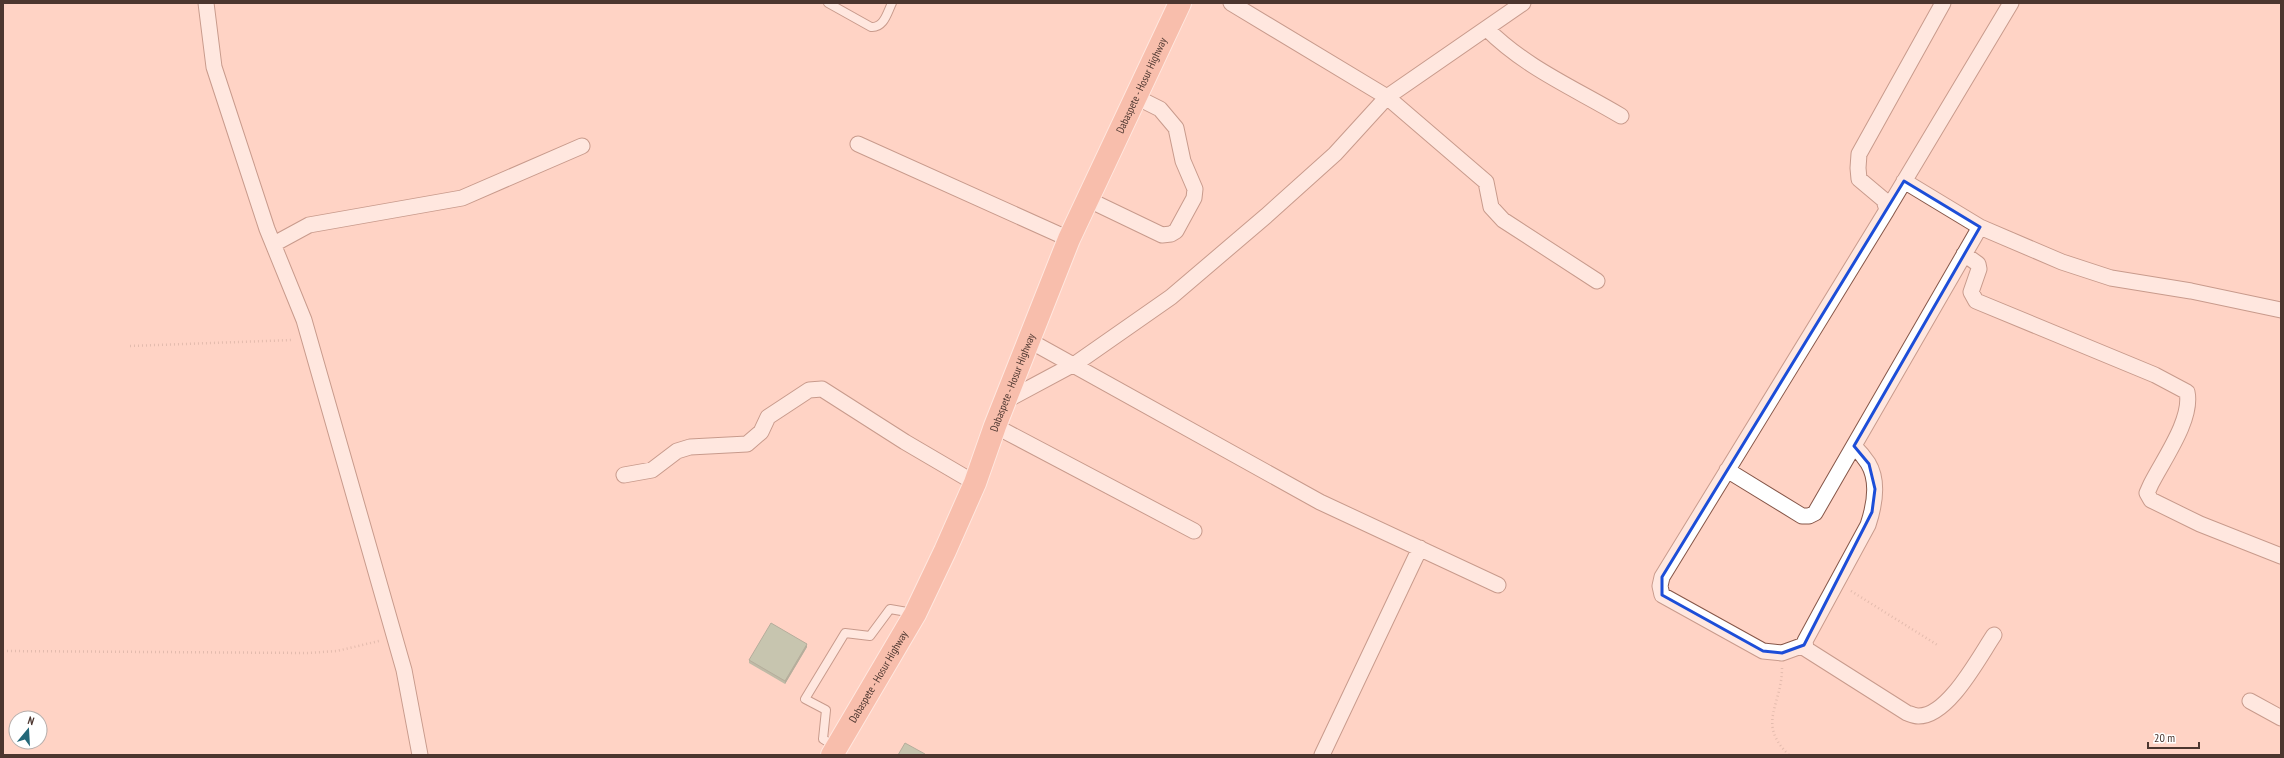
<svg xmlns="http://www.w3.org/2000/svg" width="2284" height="758" font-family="'PT Sans Narrow',sans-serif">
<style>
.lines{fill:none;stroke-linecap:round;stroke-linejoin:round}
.service-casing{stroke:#865648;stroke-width:10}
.minor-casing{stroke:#865648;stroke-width:17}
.trunk-casing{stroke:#fff;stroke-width:24}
.path{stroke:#c29e92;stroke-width:2.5;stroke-dasharray:1 3;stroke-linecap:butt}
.service{stroke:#fff;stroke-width:8}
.minor{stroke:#fff;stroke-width:15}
.trunk{stroke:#f0a48e;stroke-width:22}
.wall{fill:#719b81}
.shaded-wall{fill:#5c7e69}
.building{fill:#83b496;stroke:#5c7e69}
.marked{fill:none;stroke:#1d4ed8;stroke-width:3;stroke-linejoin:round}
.labels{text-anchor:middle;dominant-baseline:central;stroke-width:3;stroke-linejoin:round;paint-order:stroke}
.street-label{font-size:11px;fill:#4c362f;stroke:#fff}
</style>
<rect width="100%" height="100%" fill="#ffd3c5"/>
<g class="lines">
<defs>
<path id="service" d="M828,3L871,27C884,28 887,13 892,3
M836,747L823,739L826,710L805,699L845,633L870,636L890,609L913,613"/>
<path id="minor" d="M206,3L214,67L267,229L304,320L404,670L420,755
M1231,3L1387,97L1486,182L1491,207L1503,220L1597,281
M1487,29C1526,68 1574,88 1621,116
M858,144L1069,239
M1087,199L1162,235L1171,234L1176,231L1194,198L1195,189L1183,161L1176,128L1160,109L1136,97
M1887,210L2011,3
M1980,227L2062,262L2111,278L2191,291L2281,310
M274,244L309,225L462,198L582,146
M1964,254L1978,264L1979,269L1971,292L1976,301L2155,375L2187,392C2193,419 2163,460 2151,484L2147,493L2151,500L2200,524L2281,556
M1030,341L1320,502L1498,585
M1007,400L1078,362L1171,297L1266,216L1335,154L1387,97L1523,3
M995,426L1194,531
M1854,446C1859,451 1864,457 1868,463C1879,481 1874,507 1868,525L1805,641L1806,649L1907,713C1910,714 1915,716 1918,716C1948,717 1979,657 1994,635
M1727,470L1802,516H1809L1815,513L1980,227L1904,181
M624,475L652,470L677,451L690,447L747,444L761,432L768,417L809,390L822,389L905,442L975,483
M1804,645L1782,653L1763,651L1662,595L1660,586L1662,577L1887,210L1884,200L1859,179L1858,168L1859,154L1943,3
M2250,701L2281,718
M1322,755L1420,548"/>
<g id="trunk">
<path id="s1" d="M832,755L915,614L945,551L975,483L995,426L1069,239L1180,3"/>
</g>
</defs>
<use href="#service" class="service-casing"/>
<use href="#minor" class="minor-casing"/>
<use href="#trunk" class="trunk-casing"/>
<path class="path" d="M130,346L293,340
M1851,591L1939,646
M3,651L307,653L337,651L379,641
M1782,668C1782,706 1756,723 1789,755"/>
<use href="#service" class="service"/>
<use href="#minor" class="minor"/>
<use href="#trunk" class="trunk"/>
</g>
<path class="wall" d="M807,647L785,684L749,663V660Z"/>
<path class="shaded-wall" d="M807,644V647L785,684V681Z"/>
<path class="building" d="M771,623L807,644L785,681L749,660Z
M905,743L925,754L924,755H898Z"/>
<path d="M0 0H2284V758H0ZM1904,181L1980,227L1854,446L1869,464L1875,489L1872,512L1804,645L1782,653L1763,651L1662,595V577Z" fill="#ffd3c5" fill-opacity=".55" fill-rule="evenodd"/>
<path class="marked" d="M1904,181L1980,227L1854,446L1869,464L1875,489L1872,512L1804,645L1782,653L1763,651L1662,595V577Z"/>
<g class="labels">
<g class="street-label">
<text stroke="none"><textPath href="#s1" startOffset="739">Dabaspete - Hosur Highway</textPath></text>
<text stroke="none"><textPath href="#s1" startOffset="415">Dabaspete - Hosur Highway</textPath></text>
<text stroke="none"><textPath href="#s1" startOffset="91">Dabaspete - Hosur Highway</textPath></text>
</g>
</g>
<rect width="2284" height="758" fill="none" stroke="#4c362f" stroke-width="8"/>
<g transform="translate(28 730) rotate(18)"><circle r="19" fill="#ffffff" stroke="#b7afac"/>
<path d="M0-3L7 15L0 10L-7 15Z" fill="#226778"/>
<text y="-6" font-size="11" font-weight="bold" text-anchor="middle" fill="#4c362f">N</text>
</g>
<path d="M2148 742v6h51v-6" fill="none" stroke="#4c362f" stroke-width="2"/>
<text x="2154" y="742" font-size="12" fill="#4c362f" stroke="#ffffff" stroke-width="3" paint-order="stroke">20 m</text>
</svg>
